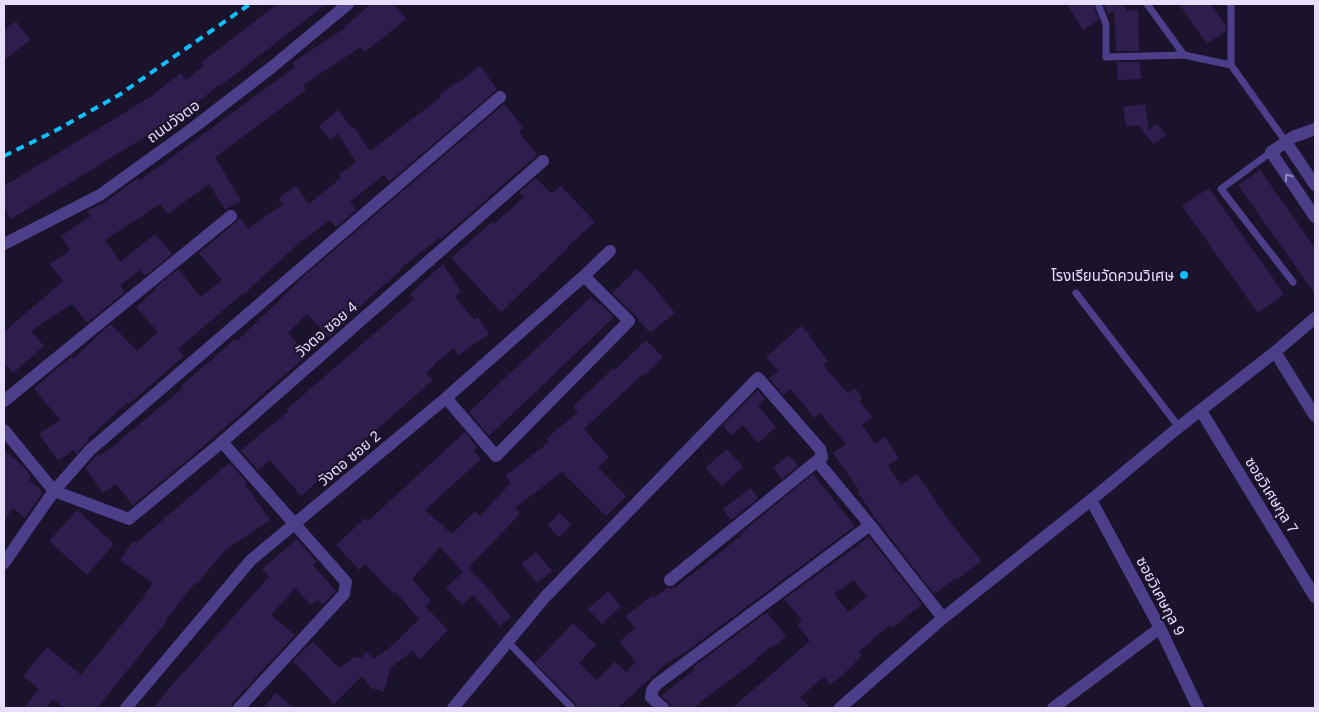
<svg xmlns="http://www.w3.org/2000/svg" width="1319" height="712" font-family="Arial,'Noto Sans Thai',sans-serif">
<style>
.building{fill:#2f1e4d;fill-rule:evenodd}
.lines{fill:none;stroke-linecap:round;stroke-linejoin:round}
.service{stroke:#4d3e8a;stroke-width:7}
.minor{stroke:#4d3e8a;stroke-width:12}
.tertiary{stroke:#4d3e8a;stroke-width:12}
.rail{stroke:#0dbffb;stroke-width:4;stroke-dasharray:8 6;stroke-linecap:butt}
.oneway{stroke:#9286be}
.poi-dot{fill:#0dbffb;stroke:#1b122c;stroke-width:2}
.labels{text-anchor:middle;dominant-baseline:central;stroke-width:4.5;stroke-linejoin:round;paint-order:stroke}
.street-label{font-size:15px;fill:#e7defe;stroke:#1b122c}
.poi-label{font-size:15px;fill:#e7defe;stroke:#1b122c;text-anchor:end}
</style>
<rect width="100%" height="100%" fill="#1b122c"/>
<path class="building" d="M277,4H326L220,86L219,85L175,120L174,119L11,219L4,207V186L152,96L180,73L186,80L204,65L201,63Z
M371,4H393L406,19L365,52L361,47L303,85L306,90L215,157L241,201L225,210L209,184L168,214L160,204L105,240L120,262L155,234L172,254L145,276L140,270L120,285L125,292L87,323L72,304L31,331L44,346L13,373L4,363V332L63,281L50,264L70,250L61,236L91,216L87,211L105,202L138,178L139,181L295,67L292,63L345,28L344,27Z
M1067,4H1093L1099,20L1083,30Z
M1104,4H1125L1124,5L1127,11L1138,10L1139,51H1116L1114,11L1108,14Z
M1179,4H1211L1226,26V31L1207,44Z
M16,21L30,40L4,60V30Z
M1117,62H1140L1141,79L1118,80Z
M480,66L497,89L494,92L389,182L384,175L350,202L356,210L336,227L330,220L303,241L302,240L243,295L242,294L178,349L184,356L129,404L128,402L87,439L89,440L76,454L73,450L58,461L39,434L60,420L34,388L72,356L73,359L97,336L111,324L137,351L158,332L136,307L156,289L155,288L178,269L201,297L222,280L199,253L236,222L238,219L240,218L248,229L283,204L279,198L296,186L309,204L341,178L339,175L356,162L338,134L330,140L319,126L338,110L352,128L354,127L370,151L441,97L439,95L455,83L456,84Z
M504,104L524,128L519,132L537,155L440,240L439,238L401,268L402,269L348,317L349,319L329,337L307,314L288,333L307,355L190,458L133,505L116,484L103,493L85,468L96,456L98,454L99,456L120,442L119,441L183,388L181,386L235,339L237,341L305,275Z
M1145,104L1149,130L1157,123L1166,135L1153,144L1138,125L1126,126L1123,107Z
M1260,170L1315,248V294L1238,185Z
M536,178L551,193L561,186L595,222L567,247L568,248L501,312L451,258L492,222L494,224L524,197L519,192Z
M1209,188L1284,294L1258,313L1182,206Z
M443,264L461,291L455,297L474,320L478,317L489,334L458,355L454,348L434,364L435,365L426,373L433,380L301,496L270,460L258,470L242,452L241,450L289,411L287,409L414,299L410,294Z
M637,269L655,288L675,313L650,333L631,311L612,293Z
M591,297L599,305L600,304L614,317L489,436L469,412Z
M801,326L810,335L809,336L828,361L823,365L848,394L855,388L863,398L859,401L873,417L862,425L875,444L885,437L899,458L888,466L901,485L917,474L952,525H953L981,561L957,580L956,578L934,594L877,521L857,491L859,490L833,453L846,444L820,413L814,418L791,389L783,395L769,378L779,371L766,357Z
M646,340L663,357L645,375L643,374L584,429L609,457L598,467L626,496L606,516L562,472L515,508L520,514L468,568L484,584L511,617L500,626L473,595L462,605L446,588L463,572L440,547L412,579L431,601L425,606L448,630L420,659L412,651L390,668L384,692L371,688L362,676L334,704L293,661L308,646H309L313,642L339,668L355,657L361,658L367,652L374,659L393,645L419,619L395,591L393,593L365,564L359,570L336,545L365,518L368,521L465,432L477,447L474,451L481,459L425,510L452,534L475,511L480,516L511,483L505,476L549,442L546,439L578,412L573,406L614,368L615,370Z
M758,390L765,399L758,406L776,427L758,443L743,425L731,435L723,425Z
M727,449L743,467L722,486L705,468Z
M4,450L24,467L31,476L29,480L43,492L25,518L13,508L4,521Z
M789,455L798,466L782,479L773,468Z
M229,463L247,482L245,484L270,520L224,551L197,584L195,583L165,621L166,622L97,708H64L53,699L46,708H24L39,689L23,676L47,647L81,675L145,596L144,595L153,583L120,560L133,541L136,543Z
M813,474L855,526L683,654L682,653L670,662L669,661L618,708H577L576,704L535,663L573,623L596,645L579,663L597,680L615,662L626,672L636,662L619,642L635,628L626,616L653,595L655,597L667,588H672L675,586L676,587L742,535L741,533Z
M751,488L758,498L731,520L723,509Z
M77,510L114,544L87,575L49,541Z
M560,513L571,525L559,537L547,525Z
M869,537L922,604L892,628L890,625L871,640L872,641L859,651L862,655L854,663L855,664L831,684L824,677L800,697L810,708H732L810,641L797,625L802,620L784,599ZM854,580L867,597L848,612L834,594Z
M297,539L317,562L313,565L336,591L323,605L318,599L311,605L295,588L271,615L295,635L233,702L231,708H153L184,671H185L269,577L262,569Z
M536,552L552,571L537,583L521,564Z
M608,591L621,606L602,624L588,609Z
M767,612L786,636L774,647L773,645L755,659L757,660L702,701L694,708H671L669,702L661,696L695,669L693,667Z
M276,693L294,708H263Z"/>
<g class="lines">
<path class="service" d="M1098,4L1106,24V57L1184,55
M1147,4L1184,55L1231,65L1286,142
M1230,4L1231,6V65
M1271,152L1221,189L1293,282
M1076,293L1179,427
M508,642L572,708"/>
<path class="minor" d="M1315,129L1293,137L1271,152L1315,217
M1286,142L1315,185
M4,244L100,195L193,128L272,67L348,4
M1275,352L1315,416
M446,398L496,456L629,321L584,276
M4,401L231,216
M1201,411L1315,597
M4,430L54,491L129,519L222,442L543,161
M222,442L346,582L344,594L239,708
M1091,500L1160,628L1198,708
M4,563L54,491L90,450L500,97
M670,580L817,461L870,525L943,618
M126,708L251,560L446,398L584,276L610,251
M453,708L545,597L758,378L820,449L822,457L817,461
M663,708L651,697L652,690L657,684L870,525
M1053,708L1160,628"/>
<path class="tertiary" d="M840,708L943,618L1091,500L1179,427L1275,352L1315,318"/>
<path class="rail" d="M4,156L53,132L119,95L250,4"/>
</g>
<defs><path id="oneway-chevron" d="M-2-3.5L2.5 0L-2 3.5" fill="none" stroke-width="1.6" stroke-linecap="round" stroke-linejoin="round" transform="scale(1.25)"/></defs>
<use class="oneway" href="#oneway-chevron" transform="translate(1288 177) rotate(-125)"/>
<circle class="poi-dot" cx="1184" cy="275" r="5"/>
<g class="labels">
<g class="street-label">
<text transform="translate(173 121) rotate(-36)">ถนนวังตอ</text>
<text transform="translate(326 329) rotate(-41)">วังตอ ซอย 4</text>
<text transform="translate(349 458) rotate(-40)">วังตอ ซอย 2</text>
<text transform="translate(1272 495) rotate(58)">ซอยวิเศษกุล 7</text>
<text transform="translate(1161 596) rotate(62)">ซอยวิเศษกุล 9</text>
</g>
<g class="poi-label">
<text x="1174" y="275">โรงเรียนวัดควนวิเศษ</text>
</g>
</g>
<rect width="1319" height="712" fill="none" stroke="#e7defe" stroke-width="10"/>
</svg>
